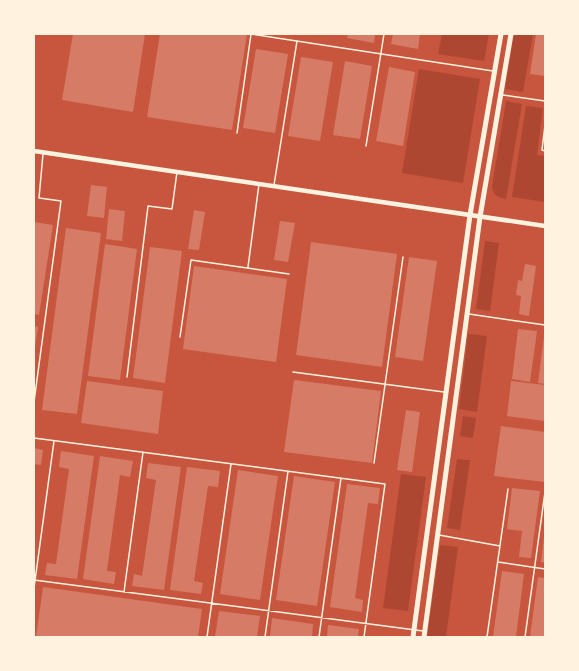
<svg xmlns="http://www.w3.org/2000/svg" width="579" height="671" font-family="Literata,serif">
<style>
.green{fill:#ae4732}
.building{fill:#d67c66}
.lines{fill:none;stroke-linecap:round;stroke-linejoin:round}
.service{stroke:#fff3e0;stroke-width:1.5}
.secondary{stroke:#fff3e0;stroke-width:4.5}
.primary{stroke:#fff3e0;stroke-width:5}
</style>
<rect width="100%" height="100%" fill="#c8553d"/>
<path class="green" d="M442,34H489L484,61L438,54Z
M514,34H533L523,92L505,89Z
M419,69L480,79L463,183L402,173Z
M506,101L522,104L506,199L498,197L494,193L492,187Z
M526,106L543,108L537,155L545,156V202L512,197Z
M485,241L499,243L490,311L476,309Z
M468,334L487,336L477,412L459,409Z
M463,416L476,418L473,438L460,436Z
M457,459L470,460L460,530L447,528Z
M401,474L426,477L408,611L383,608Z
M440,545L458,547L446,637H427Z"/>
<path class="building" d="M73,34H145L133,112L62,100Z
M160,34H247L232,130L147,117Z
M348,34H375L374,43L347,38Z
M393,34H420L418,49L391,44Z
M536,34H545V76L530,74Z
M256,49L288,54L275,133L243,128Z
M301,57L333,62L320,141L288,136Z
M345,61L372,66L360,139L333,135Z
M389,67L415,72L403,146L376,141Z
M91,185L107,187L104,218L87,216Z
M109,209L125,211L122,241L106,239Z
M194,210L205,212L199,250L188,249Z
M280,221L295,223L288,262L274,260Z
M34,222L53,225L39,315L34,314Z
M66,228L101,233L77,414L42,410Z
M311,242L397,254L382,367L296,355Z
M105,244L137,249L120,380L88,376Z
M150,247L182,251L165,383L133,378Z
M409,257L437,261L423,361L395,357Z
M525,264L536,266L529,316L519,314L521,296L516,295L518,280L522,281Z
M194,266L287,279L276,362L183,349Z
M34,326L38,327L35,347H34Z
M518,329L537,331L530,382L512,379Z
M544,336L545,337V384L538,383Z
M294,380L381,391L372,463L284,452Z
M87,381L163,391L158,434L81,423Z
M511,381L545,385V421L507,416Z
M406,410L420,412L412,472L397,470Z
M501,426L545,432V482L494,476Z
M34,448L43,450L41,465L34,464Z
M61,451L94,456L77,579L45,575L47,563L56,564L69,469L59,467Z
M100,456L133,461L130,477L120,475L107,571L116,572L114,584L83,579Z
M148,463L181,467L164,590L132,586L134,574L142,576L156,480L146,478Z
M187,467L220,471L218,487L208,486L194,581L203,583L201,594L170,590Z
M238,470L278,476L260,600L220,594Z
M294,476L335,482L317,606L276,600Z
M347,484L380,488L378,504L368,503L355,598L363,600L362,612L330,607Z
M512,488L540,491L531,558L519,557L522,531L507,529Z
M544,537H545V563L541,562Z
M502,571L524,574L516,637H493Z
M538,577L545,578V637H530Z
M43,587L202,609L198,637H36Z
M219,611L260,616L257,637H215Z
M272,618L313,624L312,637H270Z
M328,625L359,629L358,637H327Z"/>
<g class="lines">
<path class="service" d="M251,34L493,71
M503,95L545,101
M545,125L542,150L545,151
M237,133L251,34
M366,146L384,34
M274,185L297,41
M248,267L259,184
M469,314L545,325
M180,337L191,260L289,274
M293,372L444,392
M127,377L148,206L172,209L177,172
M34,402L61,201L39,198L43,154
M34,438L385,484L364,637
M374,463L403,257
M439,535L500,546
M498,562L545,569
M34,580L423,631
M34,588L54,441
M124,592L143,452
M207,637L231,464
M265,637L288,471
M319,637L341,478
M487,637L508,489
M525,637L545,492"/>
<path class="secondary" d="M34,151L545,226"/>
<path class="primary" d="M413,637L470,215L501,34
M424,637L480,217L511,34"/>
</g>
<rect width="579" height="671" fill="none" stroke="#fff3e0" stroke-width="70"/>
</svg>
